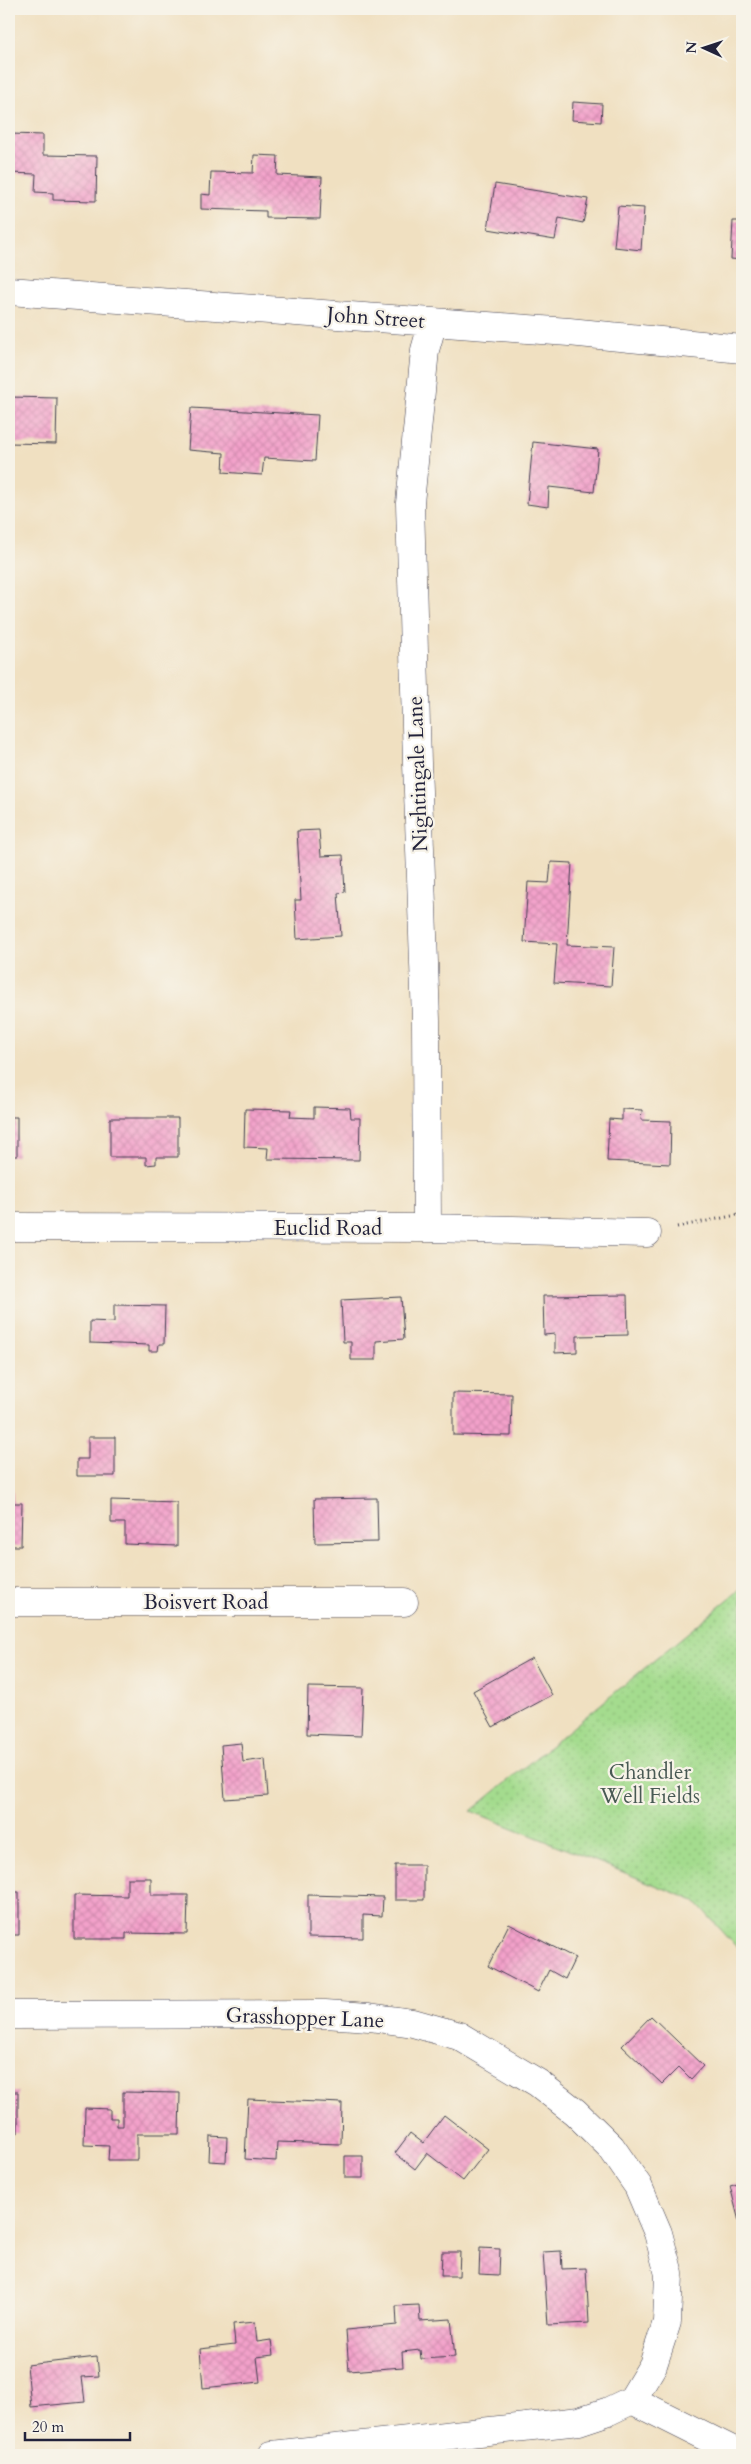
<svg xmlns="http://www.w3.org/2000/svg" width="751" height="2464" font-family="Cardo,serif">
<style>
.park{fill:url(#park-dots);stroke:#637f64}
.building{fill:url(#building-cross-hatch)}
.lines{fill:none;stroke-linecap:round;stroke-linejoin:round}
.minor-casing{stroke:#413e4f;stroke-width:29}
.path{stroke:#413e4f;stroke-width:3;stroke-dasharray:1 4;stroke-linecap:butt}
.minor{stroke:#fff;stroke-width:28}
.labels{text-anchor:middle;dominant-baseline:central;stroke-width:4.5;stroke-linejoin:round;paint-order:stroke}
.street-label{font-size:21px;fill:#22223b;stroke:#f7f3e8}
.park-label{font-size:21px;fill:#495a54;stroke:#f7f3e8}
</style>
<defs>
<pattern id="park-dots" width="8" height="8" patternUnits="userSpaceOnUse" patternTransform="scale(1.25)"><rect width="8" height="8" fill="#a4dc8e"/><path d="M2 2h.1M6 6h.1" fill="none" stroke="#8dbc7b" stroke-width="1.8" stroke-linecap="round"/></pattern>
<pattern id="building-cross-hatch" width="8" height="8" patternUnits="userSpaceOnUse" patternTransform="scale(1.25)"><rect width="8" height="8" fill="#f3a1ca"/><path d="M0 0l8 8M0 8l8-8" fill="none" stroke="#d08aae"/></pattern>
</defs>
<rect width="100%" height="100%" fill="#f7f3e8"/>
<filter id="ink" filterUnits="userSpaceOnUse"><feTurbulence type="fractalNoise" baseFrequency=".02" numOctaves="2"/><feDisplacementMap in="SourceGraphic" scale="10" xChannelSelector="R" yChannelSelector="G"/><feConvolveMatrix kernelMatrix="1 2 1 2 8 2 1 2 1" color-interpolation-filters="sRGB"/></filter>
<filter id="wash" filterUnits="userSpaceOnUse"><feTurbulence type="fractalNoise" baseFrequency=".0096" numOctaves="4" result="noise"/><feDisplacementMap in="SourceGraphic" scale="20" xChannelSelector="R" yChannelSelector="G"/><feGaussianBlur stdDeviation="1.12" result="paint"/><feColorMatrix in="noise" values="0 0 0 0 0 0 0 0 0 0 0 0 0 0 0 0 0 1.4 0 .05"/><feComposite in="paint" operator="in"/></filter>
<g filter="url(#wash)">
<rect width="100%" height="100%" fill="#f0e0c1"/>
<path class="park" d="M742,1588V1953L695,1901L471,1811Z"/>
<g id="blocks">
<path class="building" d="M573,102L602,104L601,122L572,120Z
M10,134L43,135V155L97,156L96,201L53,200V193L35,192L36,174L9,173Z
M254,155L278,156L277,175L322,177L320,219L266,218V211L201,209V194L210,195L211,172L253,173Z
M495,184L588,199L583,223L559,218L555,240L488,229Z
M618,206L644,208L641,250L614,247Z
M733,221H742V260L731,259Z
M9,397L57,398L56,444L9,443Z
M191,408L318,415L315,461L264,458L262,475L223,472L224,453L188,450Z
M533,442L598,449L594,492L549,487L548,507L527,504Z
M319,830L321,856L343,855L345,892L338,893L341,936L297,939L295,900H301L297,831Z
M551,862L572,863L567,945L614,947L611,986L554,983L557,944L524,942L528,882L549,883Z
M314,1107L350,1108L351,1118H360L359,1160L267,1159L268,1148L244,1147L245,1109L291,1110L290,1117L314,1118Z
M622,1109L642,1110L641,1120L671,1121L670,1164L607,1161L609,1119L622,1120Z
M9,1117H17V1156H9Z
M110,1118H178V1157H156V1164L146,1165V1157H110Z
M627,1295L628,1335L577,1336V1352L555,1353V1334L544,1335L543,1296Z
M401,1297L404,1339L376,1341V1360H351V1342H343L341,1300Z
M114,1305L165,1306L164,1344H159L158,1351H149V1345L90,1343V1321L114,1322Z
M453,1393L512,1394L511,1436L453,1435Z
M88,1437H115V1476H77V1459H88Z
M9,1489H13V1503H22L21,1546H9Z
M377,1498L378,1542L315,1543L314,1499Z
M111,1500L177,1502V1546L125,1544V1523H111Z
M532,1658L552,1695L493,1727L473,1691Z
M308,1687L363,1688L361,1736L307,1734Z
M241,1743L243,1762L265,1759L268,1796L225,1799L221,1745Z
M395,1865H424V1900H395Z
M127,1878H151V1895H188L187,1934L126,1933V1939H74V1895L127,1896Z
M9,1892H19V1935H9Z
M308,1895L383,1897L382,1916L363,1915V1938L308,1937Z
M509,1924L575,1958L565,1979L549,1970L538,1992L488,1966Z
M651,2016L703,2066L691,2079L679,2067L662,2084L622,2046Z
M9,2092H18V2133H9Z
M123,2092L180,2093L179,2134H137V2160H108L109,2146L84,2145L85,2108L110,2109V2118H117V2126H123Z
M248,2099L342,2103L341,2144L277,2142L276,2161L245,2159Z
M444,2115L488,2149L463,2181L427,2153L415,2169L395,2153L410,2133L423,2143Z
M210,2136L227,2137L226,2162L209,2161Z
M345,2156H363V2178H345Z
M742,2183V2233L730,2186Z
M480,2248L500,2249L499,2275L479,2274Z
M561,2251L562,2269L586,2268L589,2323L548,2325L543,2252Z
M442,2252H460L459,2276H441Z
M419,2305L420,2321L451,2319L455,2357L421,2359L420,2350L402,2352L403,2367L349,2371L346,2330L397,2325L396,2306Z
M255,2322L257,2342L271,2340L273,2355L257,2357L260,2382L203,2388L200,2349L235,2345L233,2324Z
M97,2357L99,2376L82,2377L85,2402L31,2407L27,2365Z"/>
</g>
</g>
<g filter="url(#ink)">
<use href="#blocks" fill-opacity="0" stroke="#413e4f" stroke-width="1"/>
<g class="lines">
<defs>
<path id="minor" d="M9,291L569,332L742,349
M9,1227L427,1228L647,1233
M427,1228L426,1020L417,763L410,503L425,350L433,322
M9,1602H404
M9,2015L325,2014L369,2017L413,2023L459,2036L538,2083L575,2112L611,2147L638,2186L658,2233L669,2274L667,2322L653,2365L632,2400L609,2411L579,2421L272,2455
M632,2400L742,2455"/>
</defs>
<use href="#minor" class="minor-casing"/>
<path class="path" d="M677,1227L742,1214"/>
<use href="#minor" class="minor"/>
</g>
</g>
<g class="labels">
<g class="street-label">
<text transform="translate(376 318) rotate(4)">John Street</text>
<text transform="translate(418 774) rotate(-92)">Nightingale Lane</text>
<text x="328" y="1228">Euclid Road</text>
<text x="206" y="1602">Boisvert Road</text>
<text transform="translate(305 2018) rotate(2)">Grasshopper Lane</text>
</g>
<g class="park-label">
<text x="650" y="1772">Chandler<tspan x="650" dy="24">Well Fields</tspan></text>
</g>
</g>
<rect width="751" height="2464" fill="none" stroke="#f7f3e8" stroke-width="30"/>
<g transform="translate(704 48) rotate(273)" stroke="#f7f3e8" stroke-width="4" paint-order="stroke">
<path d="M0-4L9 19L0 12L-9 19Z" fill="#22223b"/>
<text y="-8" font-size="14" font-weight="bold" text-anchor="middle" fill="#22223b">N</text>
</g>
<path d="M25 2432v8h105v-8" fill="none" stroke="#22223b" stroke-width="2.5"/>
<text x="32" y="2432" font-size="15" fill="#22223b" stroke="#f7f3e8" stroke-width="4" paint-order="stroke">20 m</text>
</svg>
